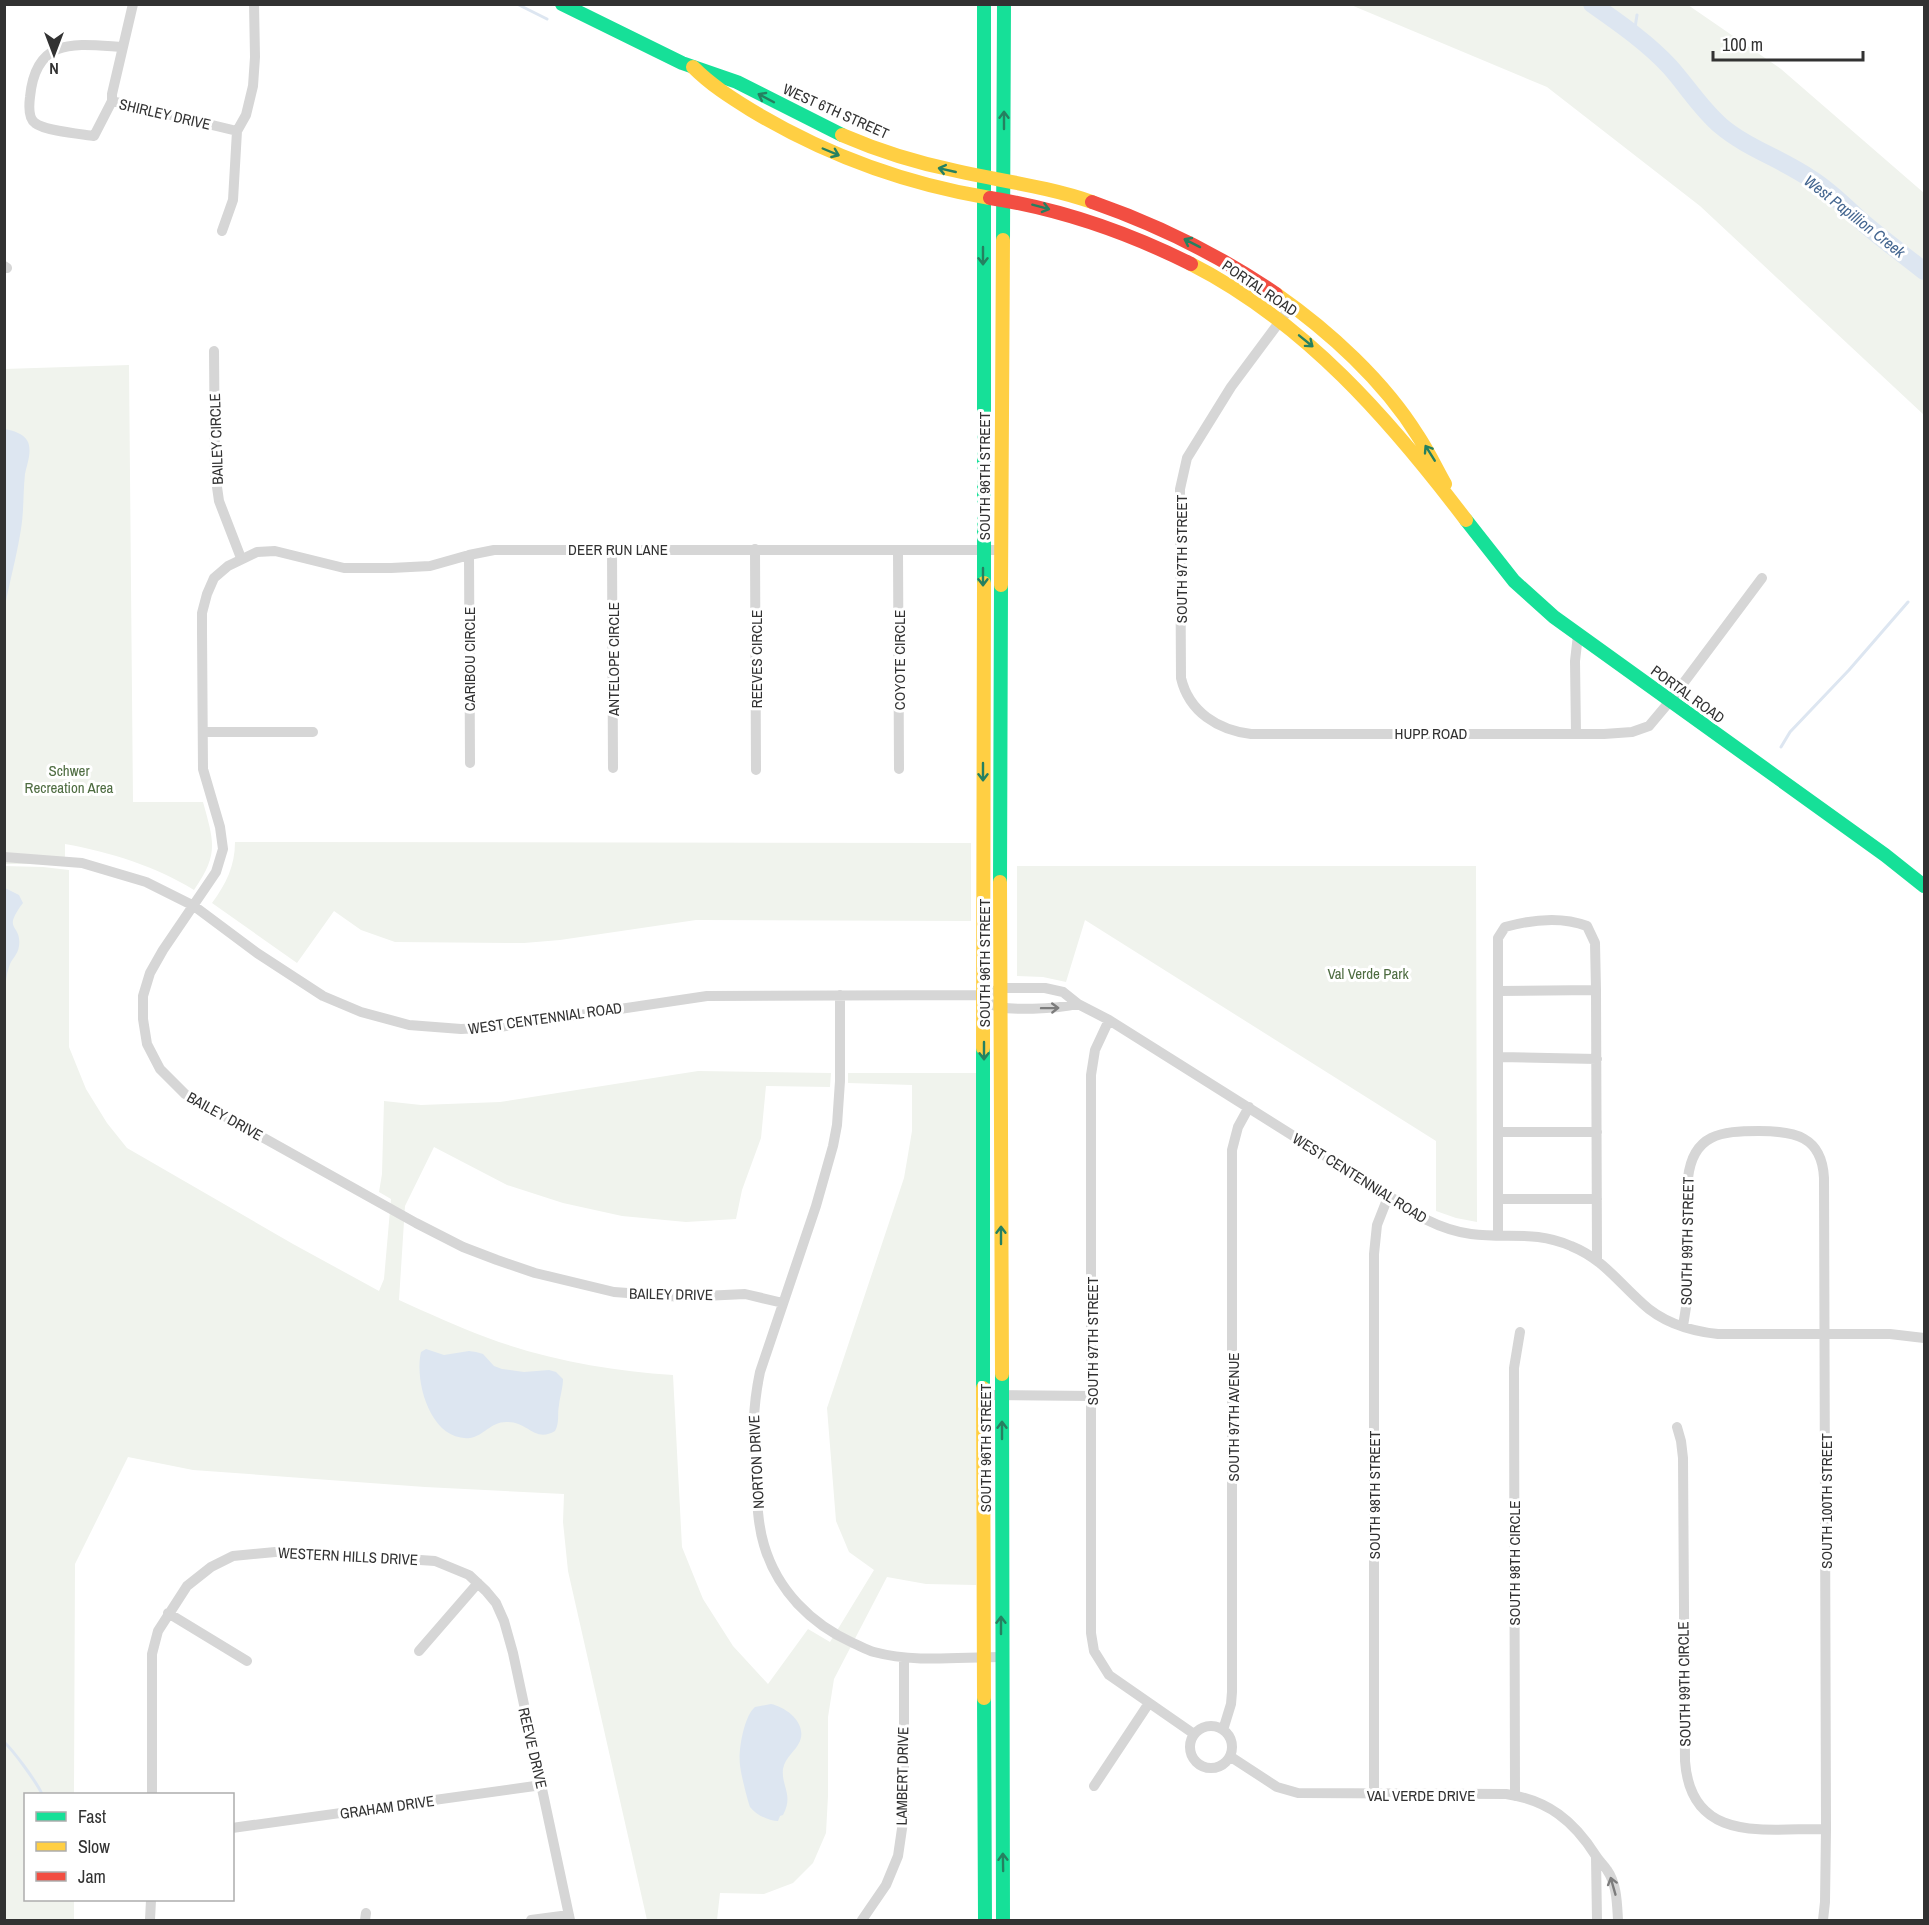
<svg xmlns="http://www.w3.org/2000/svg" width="1929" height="1925" font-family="'Archivo Narrow',sans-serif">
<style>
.green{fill:#f0f3ed}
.water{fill:#dde6f1}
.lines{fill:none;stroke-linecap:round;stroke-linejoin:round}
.stream{stroke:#dde6f1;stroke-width:3}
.river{stroke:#dde6f1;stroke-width:18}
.street{stroke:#d6d6d6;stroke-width:10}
.fast{stroke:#16e098;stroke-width:14}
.slow{stroke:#ffcf43;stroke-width:14}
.jam{stroke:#f24e42;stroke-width:14}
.oneway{stroke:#258060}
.oneway2{stroke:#7c7c7c}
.labels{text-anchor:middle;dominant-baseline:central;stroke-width:6;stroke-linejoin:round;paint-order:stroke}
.street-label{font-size:15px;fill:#323232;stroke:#fff}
.park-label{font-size:15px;fill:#4e6c41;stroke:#fff}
.water-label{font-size:16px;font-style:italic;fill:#446690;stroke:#fff}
</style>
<rect width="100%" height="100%" fill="#fff"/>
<path class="green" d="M1351,5H1688L1781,69L1924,193V415L1700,206L1547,87Z
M129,365L133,802H203C214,842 219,854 194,890C155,866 110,852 65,844V864H5L4,369Z
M235,842L971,843V921L696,920L560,940L524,943L395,942L361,930L334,911L297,963L212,903C226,884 235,866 235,842Z
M4,866L43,867L69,870V1047L86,1089L107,1123L127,1148L293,1244L379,1291L384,1279L391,1199L379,1192L382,1174L384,1101L421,1105L500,1102L698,1071L831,1073L830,1087L766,1086L761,1138L742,1190L736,1219L686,1222L622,1216L563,1203L507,1185L434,1147L405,1206L399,1300C428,1313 458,1327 488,1338C548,1360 611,1371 673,1375L682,1547L703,1599L733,1646L768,1684L808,1629L830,1642L874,1570L849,1552L836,1521L827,1408L904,1178L912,1131V1085L848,1083V1073H976V1585L926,1584L887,1577L834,1679L828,1717V1796L826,1833L813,1863L793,1883L764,1894L720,1893L717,1920H647L568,1571L563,1522L564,1494L425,1487L193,1470L128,1457L75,1564L74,1794H26V1900H74V1920H5Z
M1017,866H1476L1477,1222L1456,1218L1436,1211V1141L1085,920L1066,982L1043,977L1017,976Z"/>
<path class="water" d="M5,429C13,431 24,433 28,442C32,452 27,464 25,474C23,492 24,511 21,529C17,555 10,580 5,606Z
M5,888L19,895L23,903C1,932 22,923 19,946C18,955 11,959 9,967C6,975 6,983 5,991Z
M426,1349L444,1355L469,1351L476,1352L483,1354L494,1366L502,1369L524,1372L549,1370L556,1372L563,1379C563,1388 560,1396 559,1405C557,1415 560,1422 555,1431C535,1443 528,1422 508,1422C491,1421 484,1436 470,1438C431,1442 414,1382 421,1352Z
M771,1704C786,1707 807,1723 800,1741C796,1751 785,1757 783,1769C781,1786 794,1795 783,1815L780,1816L778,1821C769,1821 756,1815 750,1807C747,1798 741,1775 740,1765C738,1751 744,1716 755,1707Z"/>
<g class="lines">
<path class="stream" d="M517,4L547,19
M1634,34L1637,15
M1781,747L1790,732L1849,670L1908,602
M4,1742C14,1751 37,1783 42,1794"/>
<path class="river" d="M1592,4C1619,23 1648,43 1670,67C1687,86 1701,109 1721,126C1747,148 1782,159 1811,179C1832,192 1848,210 1867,226C1885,241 1905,256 1924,271"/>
<path class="street" d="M133,4L112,94V101L237,131
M112,101L94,136C81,134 45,131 35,123C28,118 29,105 30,97C36,36 75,44 123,47
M222,231L233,200L237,131L246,115L253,86L255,57L254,4
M4,266L7,268
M1292,305L1231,387L1187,458L1180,489L1181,678C1189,712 1218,730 1251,734H1604L1632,732L1649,726L1670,701L1762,578
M214,351L215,473L219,501L241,558
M612,549L613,768
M755,549L756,770
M898,550L899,769
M469,555L470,763
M203,732H313
M1576,734L1575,661L1578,635
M4,857L82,863L146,882L194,906L257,953L323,996L361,1012L409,1025L461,1029L499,1027L707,996L984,995L1001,988H1045L1063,992L1078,1004L1109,1020L1427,1220C1441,1227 1456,1232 1471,1234C1508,1239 1534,1230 1571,1246C1603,1259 1617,1281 1642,1303C1662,1322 1691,1331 1718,1334H1890L1924,1338
M1499,991L1596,990
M840,995V1081L837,1125L833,1146L816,1206L760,1372C752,1410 753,1434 756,1472C757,1496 757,1522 764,1545C777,1590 811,1624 853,1643C860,1646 867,1650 874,1652C915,1663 959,1657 1001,1657
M984,995C986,998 987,1001 989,1003C1004,1013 1061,1008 1078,1004
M1109,1020L1095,1050L1091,1075V1633L1094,1651L1109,1675L1194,1734
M1499,1057L1597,1059
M1499,1132H1597
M1498,1199H1597
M1498,1235V938L1505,927C1530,920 1561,916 1587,926L1595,943L1596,990L1597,1259
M783,1303L745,1294L683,1297L614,1292L535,1273L497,1260L463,1247L416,1223L185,1094L160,1069L147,1044L143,1019V996L150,973L163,950L216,872L223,849L220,827L203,769L202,631V613L207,594L214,578L228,566L257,552L275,551L344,568H391L430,566L469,555L494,550H1001
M1683,1326L1687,1301L1688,1178C1693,1134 1721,1131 1759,1131C1794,1131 1822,1136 1824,1178L1826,1829L1825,1902L1823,1920
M983,1395L1093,1396
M1677,1427L1681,1441L1683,1458L1685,1761C1691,1845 1767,1828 1826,1829
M168,1613L247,1661
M419,1651L478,1583
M1190 1747a21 21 0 1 1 42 0a21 21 0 1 1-42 0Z
M1223,1730L1231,1704L1232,1692V1150L1238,1127L1249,1107
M1231,1757L1277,1787L1298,1793L1506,1794C1548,1800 1574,1821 1596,1856C1599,1861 1604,1865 1607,1870C1617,1884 1617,1904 1618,1920
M1094,1786L1149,1703
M152,1794V1654L158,1631L187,1586L211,1567L233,1556L286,1551L435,1561L469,1575L486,1591L496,1603L504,1621L513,1653L570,1920
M1374,1795V1254L1377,1225L1388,1197
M1515,1796L1514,1368L1520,1332
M232,1828L542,1785
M1596,1857L1597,1920
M150,1920L151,1900
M365,1920L366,1913
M531,1920L569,1915
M862,1920L886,1885L898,1856L904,1815V1658"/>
<path class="fast" d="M562,4L682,63L737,82L842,135
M1003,240L1004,4
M1466,520L1514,581L1554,617L1885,855L1924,886
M984,583V4
M1000,882L1001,585
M1002,1374L1003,1920
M983,1388V1048
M984,1698L985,1920"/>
<path class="slow" d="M693,67C711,85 730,97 751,110C824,154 906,184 990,198
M842,135C879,151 917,163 957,171C1002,181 1049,187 1092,202
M1191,264C1305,322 1390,420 1466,520
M1276,294C1329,331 1384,381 1418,436C1428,451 1436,468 1445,484
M1001,585L1003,240
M1000,882L1002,1374
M983,1048L984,583
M983,1388L984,1698"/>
<path class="jam" d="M990,198C1060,209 1127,232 1191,264
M1092,202C1158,225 1219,255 1276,294"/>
</g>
<defs><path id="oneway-shaft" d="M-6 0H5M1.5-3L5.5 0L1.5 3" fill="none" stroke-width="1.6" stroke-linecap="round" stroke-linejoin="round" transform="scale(1.5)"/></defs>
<g class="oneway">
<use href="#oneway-shaft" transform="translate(766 98) rotate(-152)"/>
<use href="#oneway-shaft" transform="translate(1004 120) rotate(-90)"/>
<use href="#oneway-shaft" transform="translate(831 152) rotate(23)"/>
<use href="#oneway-shaft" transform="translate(947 170) rotate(-167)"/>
<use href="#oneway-shaft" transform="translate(1041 207) rotate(15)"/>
<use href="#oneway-shaft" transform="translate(1192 243) rotate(-153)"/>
<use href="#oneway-shaft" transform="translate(983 256) rotate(90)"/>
<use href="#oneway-shaft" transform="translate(1306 341) rotate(39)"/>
<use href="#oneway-shaft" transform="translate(1430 453) rotate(-122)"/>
<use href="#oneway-shaft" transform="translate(983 577) rotate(90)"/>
<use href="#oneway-shaft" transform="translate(983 772) rotate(90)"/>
<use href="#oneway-shaft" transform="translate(984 1051) rotate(90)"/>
<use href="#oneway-shaft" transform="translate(1001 1235) rotate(-90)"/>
<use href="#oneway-shaft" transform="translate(1002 1430) rotate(-90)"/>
<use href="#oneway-shaft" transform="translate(1001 1625) rotate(-90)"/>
<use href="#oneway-shaft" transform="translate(1003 1862) rotate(-91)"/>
</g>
<g class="oneway2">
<use href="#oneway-shaft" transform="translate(1050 1008) rotate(-1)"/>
<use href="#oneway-shaft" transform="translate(1613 1886) rotate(-106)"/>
</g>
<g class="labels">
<g class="street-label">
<text transform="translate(836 111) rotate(24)">WEST 6TH STREET</text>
<text transform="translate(165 114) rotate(13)">SHIRLEY DRIVE</text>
<text transform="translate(1260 288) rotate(34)">PORTAL ROAD</text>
<text transform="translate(216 439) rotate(-92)">BAILEY CIRCLE</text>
<text transform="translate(984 476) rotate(-90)">SOUTH 96TH STREET</text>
<text x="618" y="549">DEER RUN LANE</text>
<text transform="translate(1181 559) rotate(-90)">SOUTH 97TH STREET</text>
<text transform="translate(469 659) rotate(-90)">CARIBOU CIRCLE</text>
<text transform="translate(613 659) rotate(-90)">ANTELOPE CIRCLE</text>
<text transform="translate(756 659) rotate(-90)">REEVES CIRCLE</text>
<text transform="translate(899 660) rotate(-90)">COYOTE CIRCLE</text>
<text transform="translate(1688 694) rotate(36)">PORTAL ROAD</text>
<text x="1431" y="733">HUPP ROAD</text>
<text transform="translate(984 963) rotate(-90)">SOUTH 96TH STREET</text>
<text transform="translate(545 1018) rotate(-8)">WEST CENTENNIAL ROAD</text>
<text transform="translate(225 1116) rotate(29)">BAILEY DRIVE</text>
<text transform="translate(1360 1178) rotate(32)">WEST CENTENNIAL ROAD</text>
<text transform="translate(1687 1241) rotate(-89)">SOUTH 99TH STREET</text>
<text transform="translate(671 1294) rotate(1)">BAILEY DRIVE</text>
<text transform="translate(1092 1341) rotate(-90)">SOUTH 97TH STREET</text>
<text transform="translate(1233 1417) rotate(-90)">SOUTH 97TH AVENUE</text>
<text transform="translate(985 1448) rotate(-90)">SOUTH 96TH STREET</text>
<text transform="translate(756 1462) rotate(-93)">NORTON DRIVE</text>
<text transform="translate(1374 1495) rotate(-90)">SOUTH 98TH STREET</text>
<text transform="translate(1826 1501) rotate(-90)">SOUTH 100TH STREET</text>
<text transform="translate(348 1556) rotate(3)">WESTERN HILLS DRIVE</text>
<text transform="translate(1514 1563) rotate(-90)">SOUTH 98TH CIRCLE</text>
<text transform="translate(1684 1684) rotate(-91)">SOUTH 99TH CIRCLE</text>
<text transform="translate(533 1748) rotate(77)">REEVE DRIVE</text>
<text transform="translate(902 1776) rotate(-89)">LAMBERT DRIVE</text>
<text x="1421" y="1795">VAL VERDE DRIVE</text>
<text transform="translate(387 1807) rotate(-8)">GRAHAM DRIVE</text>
</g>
<g class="park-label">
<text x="69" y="770">Schwer<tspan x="69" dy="17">Recreation Area</tspan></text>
<text x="1368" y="973">Val Verde Park</text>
</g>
<g class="water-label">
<text transform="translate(1855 216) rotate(38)">West Papillion Creek</text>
</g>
</g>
<rect width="1929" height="1925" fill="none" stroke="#323232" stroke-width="12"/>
<rect x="24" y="1793" width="210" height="108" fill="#ffffff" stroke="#adadad" stroke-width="1.5"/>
<rect x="36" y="1812" width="30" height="9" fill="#16e098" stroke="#adadad" stroke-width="1.5"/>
<text x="78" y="1823" font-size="18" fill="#323232">Fast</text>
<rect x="36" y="1842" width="30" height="9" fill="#ffcf43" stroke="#adadad" stroke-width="1.5"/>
<text x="78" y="1853" font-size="18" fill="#323232">Slow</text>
<rect x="36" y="1872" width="30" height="9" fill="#f24e42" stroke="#adadad" stroke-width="1.5"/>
<text x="78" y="1883" font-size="18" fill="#323232">Jam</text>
<g transform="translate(54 54) rotate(180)" stroke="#ffffff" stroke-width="4.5" paint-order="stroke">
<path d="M0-4.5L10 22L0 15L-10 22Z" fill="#323232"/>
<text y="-9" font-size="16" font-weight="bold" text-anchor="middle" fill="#323232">N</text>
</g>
<path d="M1713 51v9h150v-9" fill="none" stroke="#323232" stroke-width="3"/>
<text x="1722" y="51" font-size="18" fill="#323232" stroke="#ffffff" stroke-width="4.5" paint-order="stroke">100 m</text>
</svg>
